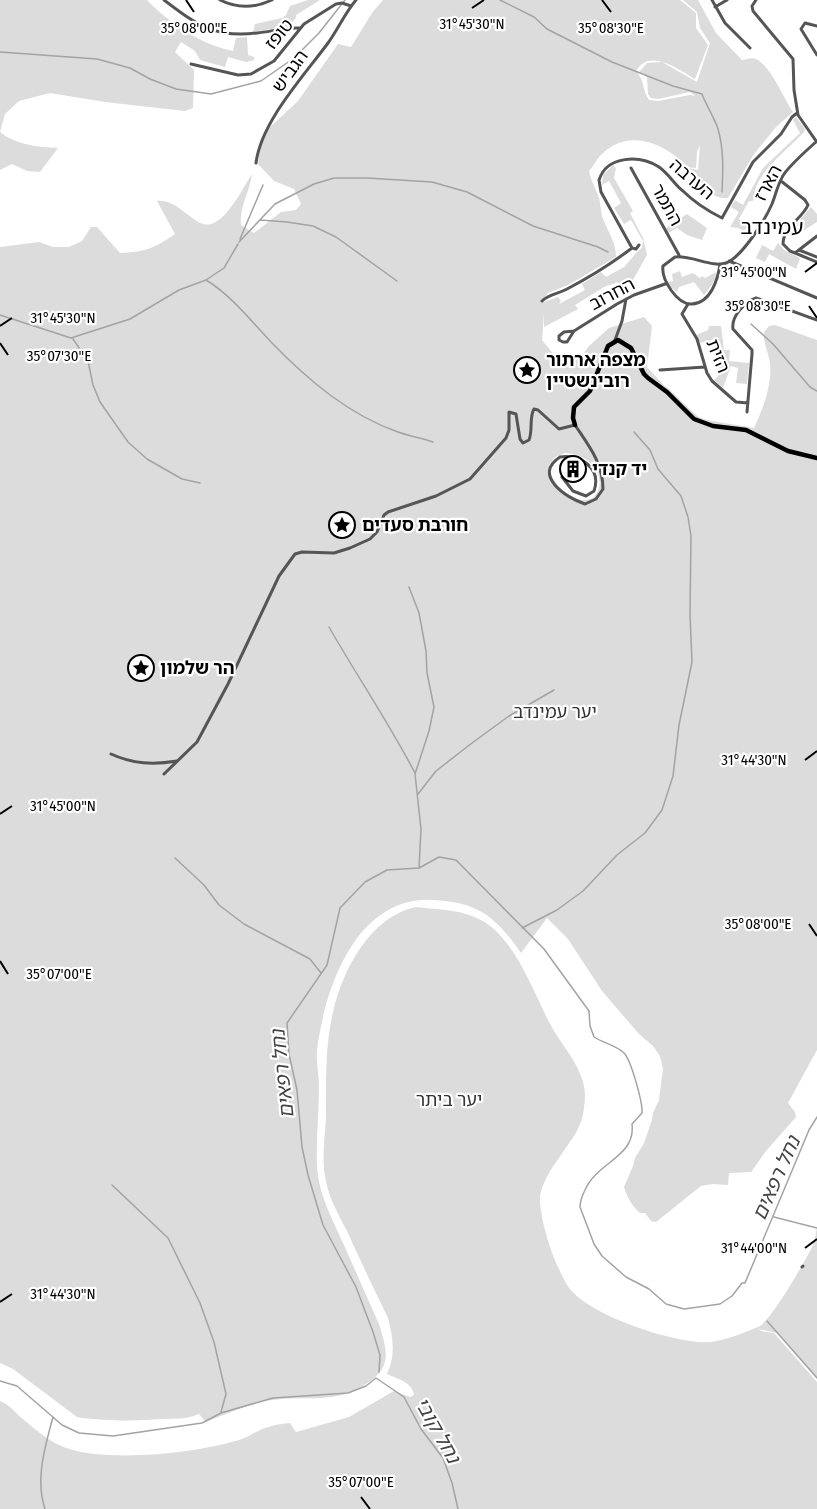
<svg xmlns="http://www.w3.org/2000/svg" width="817" height="1509" font-family="'Fira Sans Condensed','Noto Sans Hebrew',sans-serif">
<style>
.green{fill:#dcdcdc;fill-rule:evenodd}
.lines{fill:none;stroke-linecap:round;stroke-linejoin:round}
.stream{stroke:#a3a3a3;stroke-width:1.5}
.major-casing{stroke:#dbdbdb;stroke-width:7}
.minor{stroke:#555;stroke-width:3}
.major{stroke:#000;stroke-width:4.5}
.ticks{fill:none;stroke:#000;stroke-width:2}
.labels{text-anchor:middle;dominant-baseline:central;stroke-width:4.5;stroke-linejoin:round;paint-order:stroke}
.street-label{font-size:18px;fill:#000;stroke:#fff}
.poi-label{font-size:18px;font-weight:bold;fill:#000;stroke:#fff;text-anchor:start}
.park-label{font-size:18px;fill:#333;stroke:#fff}
.water-label{font-size:20px;font-style:italic;fill:#444;stroke:#fff}
.quarter-label{font-size:21px;fill:#000;stroke:#fff}
.ticks-label{font-size:15px;text-anchor:middle;fill:#000;stroke:#fff;stroke-width:4.5;stroke-linejoin:round;paint-order:stroke}
</style>
<rect width="100%" height="100%" fill="#fff"/>
<path class="green" d="M0,0H147C170,24 200,44 233,51L236,38L247,37L248,55L254,57V60L246,62L228,57L225,67L200,60L195,51L181,42L175,52L194,70L193,108L185,111L105,102L50,93L19,101L5,114L0,132C16,145 38,147 58,148L40,172L27,171L12,164L0,170Z
M308,0H320L296,15V18L293,21L291,26L253,32L255,24L282,18L286,15L290,6Z
M383,0H680L696,13V28L708,45L695,79C679,70 650,47 636,71C645,81 642,90 649,100L658,101L690,95L695,96L690,92L658,99L651,98L648,94L647,77L639,72L647,63L662,62L697,82L710,43L700,28L697,12L683,0H698L716,33L742,60C746,59 752,57 756,59C771,66 784,99 793,112L776,127L754,154L728,198C712,200 698,183 687,173L689,168L698,170L700,145L697,152L696,168L687,167C666,144 630,128 603,153C597,158 594,166 589,171C591,181 596,189 599,198C601,205 600,213 604,221C609,234 616,242 616,257L568,285L548,293L543,300L544,302L558,297L561,301L559,304L585,290L582,284L601,272L606,277L624,267L638,251L642,248L643,241L631,220L624,224L614,208L621,203L609,181L602,185L603,175L613,165L616,168L614,178L633,211L630,213L643,238L647,255L633,280L620,286L618,282L604,287L575,305L578,309L544,327V313L542,340L555,356L561,361L583,354L589,346L609,328L644,317L652,326L647,367L670,392L701,419L754,428C763,408 772,386 770,364C769,353 763,344 764,332L769,326L775,325L817,340V1050L788,1103L795,1112L796,1117L766,1151L751,1172L729,1173L728,1185L713,1184L701,1186L656,1222L651,1221L645,1213H640C632,1206 627,1197 624,1187L633,1166L635,1158L644,1143L652,1120L653,1113L659,1100L663,1069L660,1056L653,1046L639,1034L602,991L568,939L547,918L521,953C496,917 478,902 433,900C356,896 325,988 317,1050C316,1062 319,1075 319,1087C319,1112 316,1138 317,1164C318,1194 332,1218 344,1245C356,1272 367,1298 379,1324C387,1351 393,1367 366,1384C334,1405 307,1395 272,1400C253,1402 224,1415 206,1422L199,1414C184,1420 178,1418 162,1419C135,1421 109,1421 82,1418L77,1417L13,1369L0,1363V247L39,242L53,247H69L82,241L91,227H97L120,253C145,252 155,248 175,234L157,201C167,200 175,205 183,211C189,215 196,222 203,224C223,230 242,189 252,174C250,192 239,206 241,225L254,233L281,212L296,210L301,204L294,189L274,181L258,164L259,151L268,129L298,101L338,44L351,47L372,13ZM565,453C616,456 606,523 565,492C556,485 550,476 549,465L555,457Z
M796,117L805,129L804,132C789,148 764,167 756,187C754,192 755,196 753,201H749L739,219L749,228L743,230L738,228L730,227L739,212L731,207L735,200L743,205L763,168L800,133L793,120Z
M811,207L817,214V222L792,238L788,234Z
M687,214L707,228L702,240L687,235L677,228L668,233L666,228Z
M778,243L784,250L800,258L796,269L769,254L765,262L756,258L762,245L773,251Z
M680,271L682,277L693,273L700,278L702,276L705,278L716,272C716,281 710,288 704,295L694,282L679,287L677,292L667,284L666,283L673,281L672,274Z
M709,326H721L724,350H730L729,361L749,363L747,384L736,383L738,368L731,366L723,388L714,380L721,373L717,365L712,340L700,343L696,335L708,330Z
M416,907C441,910 464,909 486,923C516,943 533,991 549,1022C558,1040 574,1057 581,1076C585,1086 586,1096 584,1107C582,1129 572,1138 561,1155C553,1166 545,1178 541,1191C536,1207 551,1254 559,1269C562,1275 565,1283 570,1289C591,1316 677,1345 711,1342C727,1340 745,1332 758,1327C770,1323 807,1258 813,1245C815,1239 816,1233 817,1227V1378L777,1333L758,1329L761,1331L774,1333L817,1382V1509H0V1401C11,1405 15,1413 24,1420C37,1431 50,1442 66,1448C110,1463 198,1453 242,1439C252,1435 261,1428 272,1426C277,1424 284,1424 290,1423L296,1432L349,1417L394,1391L410,1397L414,1395C412,1382 398,1379 387,1374C396,1355 393,1338 388,1318C374,1289 360,1260 347,1231C339,1216 329,1198 326,1181C321,1160 325,1137 326,1117C326,1082 325,1046 333,1012C343,969 370,917 416,907Z"/>
<g class="lines">
<path class="stream" d="M500,0L534,17L547,29L612,62L673,86L702,94C706,105 714,117 718,129C724,150 723,171 722,192
M0,52L97,59L130,68L150,79L176,89L211,94L261,81L294,58L319,33L345,0
M260,220L287,222L313,226L336,237L397,281
M240,239L263,185
M239,242L275,204L314,184L334,178H367L432,182L467,192L533,226L598,247L608,252
M206,280C231,295 252,322 272,343C308,380 349,415 398,432C409,436 421,438 433,442
M0,315L71,338L130,319L179,290L206,280L224,268L238,244
M751,324L773,344L810,387L817,391
M73,339L88,361L93,385L100,402L128,442L147,459L182,479L200,483
M409,587L419,613L426,651L427,673L434,707L429,731L415,774L421,829L419,868
M329,627C357,676 389,723 415,773
M418,794L436,771L472,743L509,716L554,690
M175,858L204,885L219,905L244,924L310,959L321,973
M522,928L557,910L583,891L617,855L645,833L662,810L673,776L679,725L692,662L690,615L691,536L688,517L681,496L658,469L650,450L634,432
M112,1185L168,1238L200,1303L214,1342L226,1394L221,1412
M774,1217L817,1228
M767,1321L817,1378
M379,1372L380,1355L373,1332L356,1287L323,1225L308,1175L302,1147L297,1090L289,1054L287,1023L327,965L340,908L365,882L387,870L419,868L439,857L456,860L544,949L589,1011L590,1026L594,1037C603,1043 616,1045 624,1053C631,1060 643,1103 642,1113L632,1124C636,1157 598,1161 585,1190C582,1196 580,1200 580,1207L594,1244L602,1256L626,1277L649,1289L666,1304L684,1309L720,1304L732,1296L742,1283H745L809,1130L817,1117
M0,1381L17,1386L62,1425L79,1433L113,1436L202,1423L221,1413L273,1398L348,1393L366,1386L376,1378L404,1397L421,1429L443,1458L452,1483L458,1509
M45,1509C35,1479 45,1447 53,1417"/>
<defs>
<path id="major" d="M575,425L573,418L574,407L590,391L608,346L618,340L631,348L644,374L648,378L667,392L694,419L713,426L746,430L788,451L817,458"/>
</defs>
<use href="#major" class="major-casing"/>
<path class="minor" d="M164,0C197,25 214,38 257,33C270,32 285,27 299,28
M220,0C238,9 255,8 272,0
M712,0L725,23L750,48
M756,0L752,6L753,11L793,59L794,90L798,115L816,141
M715,7L727,0
M817,26L805,23L801,29L817,55
M191,64L238,75L251,74L274,61L304,24L336,4L342,3L351,6
M256,163C261,122 303,77 328,43C338,29 345,13 356,0
M631,168L679,255
M781,181L805,200L808,205C802,219 783,227 783,244L790,251L817,262
M639,245L636,249L632,248L601,192L599,180C607,155 640,155 659,167C669,174 674,184 683,191C694,202 708,211 722,218L753,162L781,134L792,117L797,113
M799,250L817,257
M795,253L817,236
M729,261L817,298
M720,264C718,279 711,303 692,304C677,305 661,279 663,266L675,257C691,255 713,268 726,263C742,257 765,220 772,204C776,194 778,183 784,174C793,162 806,151 817,141
M542,301C549,294 558,294 567,289C590,277 611,264 632,248
M688,304L682,314L697,339L707,373L712,381L736,402L748,403
M574,331L564,332L559,336V340L563,342H567L574,331L617,304L634,295L665,284
M615,340L622,321L626,299
M660,370L705,367
M747,412L752,354V350L733,329C731,316 745,302 756,298L817,320
M111,754C133,764 153,765 177,761
M164,774L197,742L228,684L279,576L295,554L302,552L334,553L350,548L370,539L377,532L384,515L388,512L436,496L470,479L506,438L509,430V412L516,414L520,439L523,443L529,440C533,430 529,417 534,409L538,410L559,429L575,425C589,446 603,463 603,489L596,499L585,504C566,498 532,475 560,457C580,454 602,468 594,491L586,496L573,491L562,477
M802,1267L803,1266"/>
<use href="#major" class="major"/>
</g>
<path class="ticks" d="M186,0L194,12M602,0L611,12M472,8L484,0M805,272L817,263M809,306L817,318M0,326L12,318M0,343L8,355M805,760L817,751M0,814L12,806M809,924L817,936M0,961L8,974M805,1248L817,1239M0,1302L12,1294M361,1497L370,1509"/>
<defs>
<symbol id="sight-ring" viewBox="-11 -11 22 22"><circle r="9.5" fill="#fff" stroke="#000" stroke-width="1.5"/><path d="M0-6L1.8-2.2L6-1.7L2.9 1.2L3.7 5.4L0 3.3L-3.7 5.4L-2.9 1.2L-6-1.7L-1.8-2.2Z" fill="#000"/></symbol>
<symbol id="building-ring" viewBox="-11 -11 22 22"><circle r="9.5" fill="#fff" stroke="#000" stroke-width="1.5"/><path d="M-4-6H4V6H1V3H-1V6H-4ZM-2.5-4.3h1.7v1.8h-1.7ZM.8-4.3h1.7v1.8H.8ZM-2.5-1h1.7V.8h-1.7ZM.8-1h1.7V.8H.8Z" fill="#000"/></symbol>
</defs>
<g fill-rule="evenodd">
<use href="#sight-ring" x="512" y="355" width="30" height="30"/>
<use href="#building-ring" x="558" y="454" width="30" height="30"/>
<use href="#sight-ring" x="327" y="510" width="30" height="30"/>
<use href="#sight-ring" x="126" y="653" width="30" height="30"/>
</g>
<g class="labels">
<g class="street-label">
<text transform="translate(279 34) rotate(-51)">טופז</text>
<text transform="translate(290 71) rotate(-54)">הגביש</text>
<text transform="translate(692 179) rotate(41)">הערבה</text>
<text transform="translate(768 183) rotate(-62)">הארז</text>
<text transform="translate(667 205) rotate(61)">התמר</text>
<text transform="translate(612 294) rotate(-28)">החרוב</text>
<text transform="translate(718 356) rotate(68)">הזית</text>
</g>
<g class="poi-label">
<text x="546" y="360">מצפה ארתור<tspan x="546" dy="21">רובינשטיין</tspan></text>
<text x="592" y="469">יד קנדי</text>
<text x="362" y="525">חורבת סעדים</text>
<text x="160" y="668">הר שלמון</text>
</g>
<g class="park-label">
<text x="555" y="712">יער עמינדב</text>
<text x="449" y="1100">יער ביתר</text>
</g>
<g class="water-label">
<text transform="translate(282 1074) rotate(-96)">נחל רפאים</text>
<text transform="translate(776 1178) rotate(-66)">נחל רפאים</text>
<text transform="translate(438 1430) rotate(61)">נחל קובי</text>
</g>
<g class="quarter-label">
<text x="772" y="227">עמינדב</text>
</g>
</g>
<g class="ticks-label">
<text x="472" y="29">31°45'30"N</text>
<text x="194" y="33">35°08'00"E</text>
<text x="611" y="33">35°08'30"E</text>
<text x="754" y="277">31°45'00"N</text>
<text x="758" y="311">35°08'30"E</text>
<text x="63" y="323">31°45'30"N</text>
<text x="59" y="361">35°07'30"E</text>
<text x="754" y="765">31°44'30"N</text>
<text x="63" y="811">31°45'00"N</text>
<text x="758" y="929">35°08'00"E</text>
<text x="59" y="979">35°07'00"E</text>
<text x="754" y="1253">31°44'00"N</text>
<text x="63" y="1299">31°44'30"N</text>
<text x="361" y="1487">35°07'00"E</text>
</g>
</svg>
